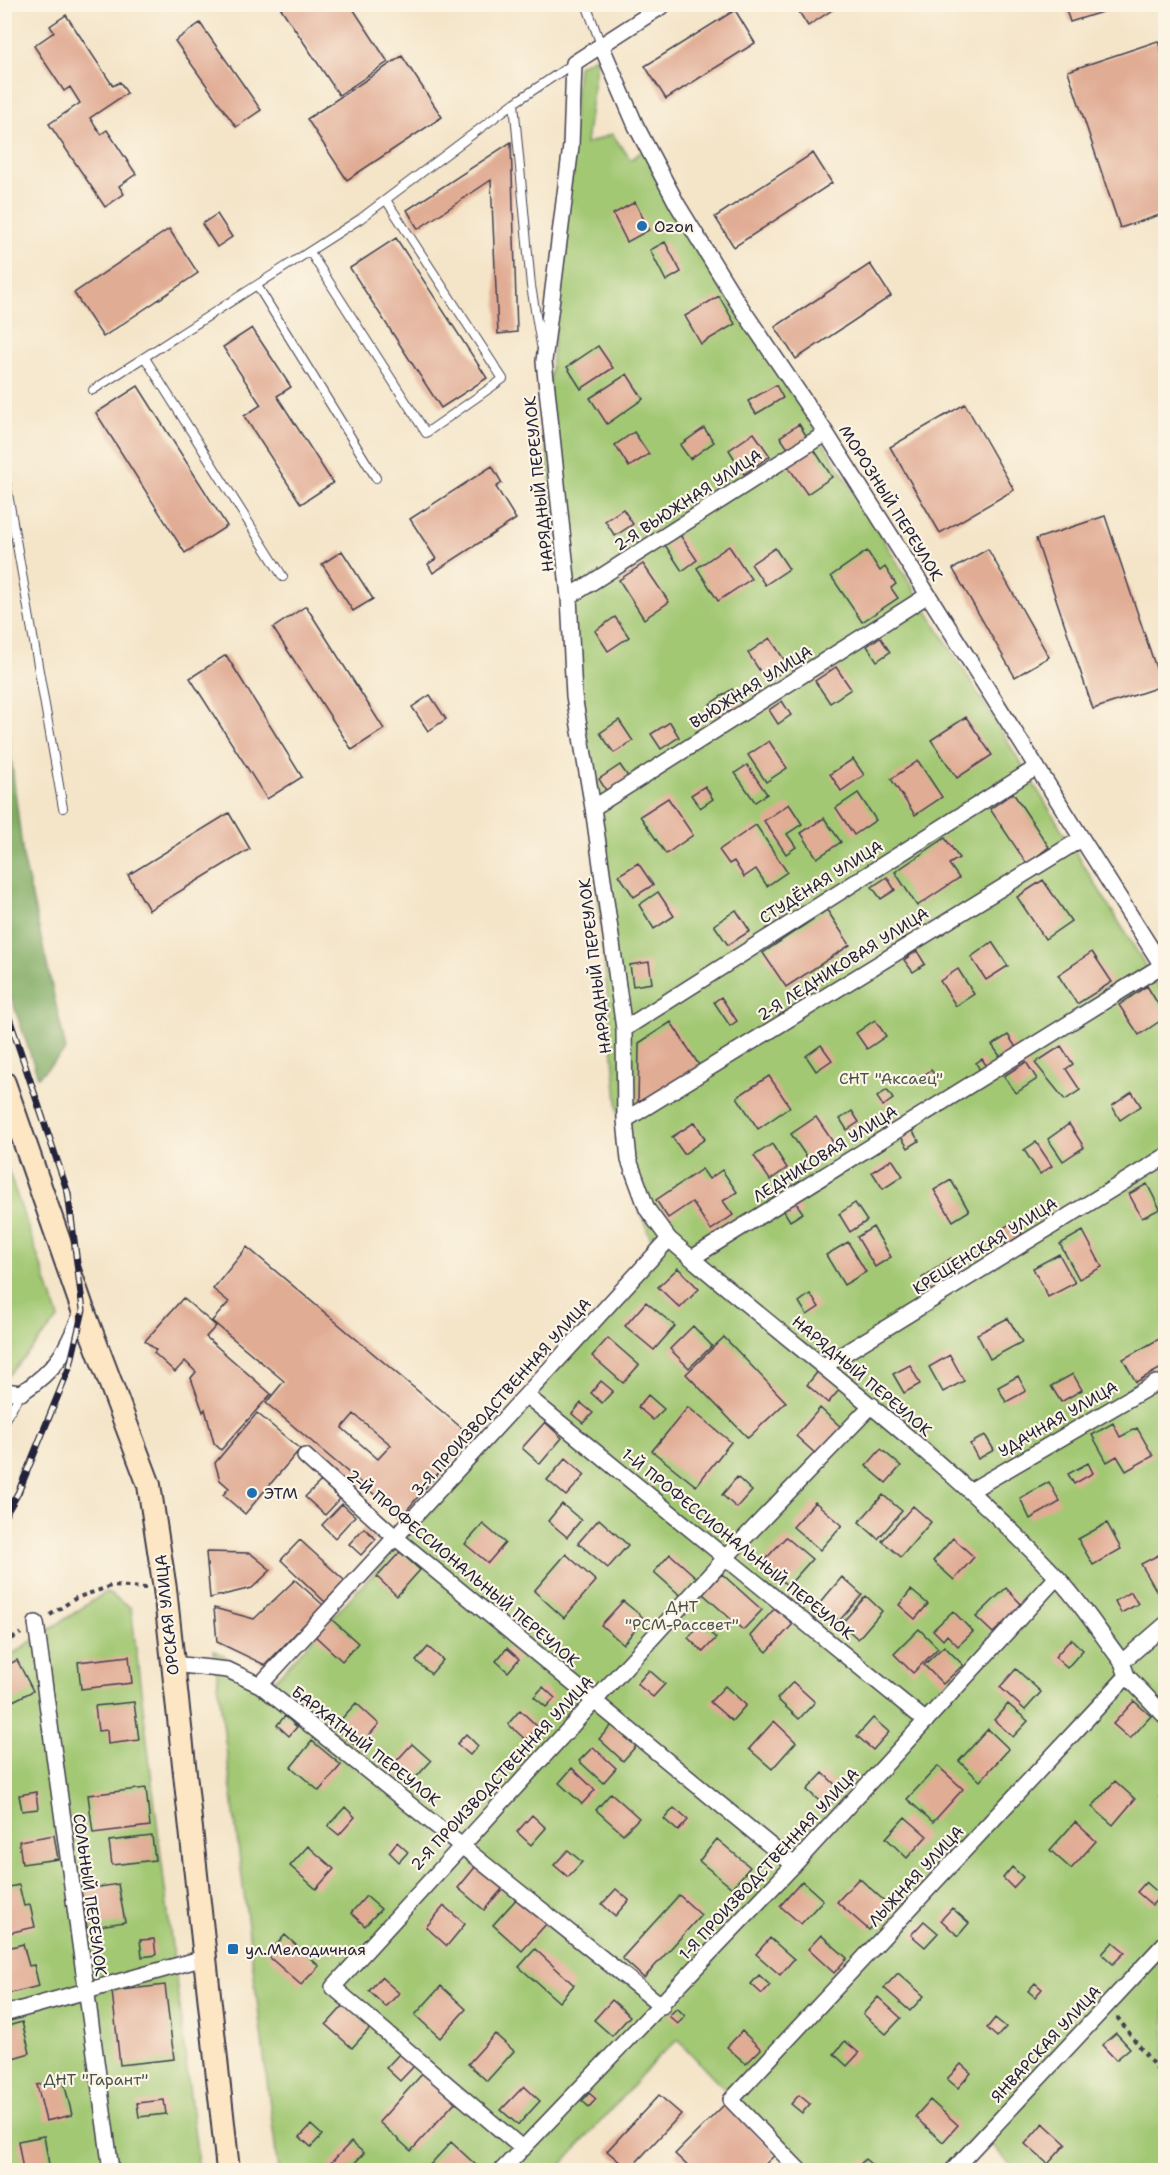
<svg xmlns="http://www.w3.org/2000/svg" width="1170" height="2175" font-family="'Shantell Sans',sans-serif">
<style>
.green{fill:#a2c873;stroke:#627557;stroke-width:1.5}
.forest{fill:#81ac65;stroke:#526750;stroke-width:1.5}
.building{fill:#e1ac94;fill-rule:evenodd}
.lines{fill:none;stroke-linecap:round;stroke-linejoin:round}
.service-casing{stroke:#423f50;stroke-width:10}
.minor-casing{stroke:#423f50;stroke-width:18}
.secondary-casing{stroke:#423f50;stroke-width:26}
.path{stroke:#423f50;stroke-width:4;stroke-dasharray:4.5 4.5;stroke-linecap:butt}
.service{stroke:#fff;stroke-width:8}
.minor{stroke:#fff;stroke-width:15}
.secondary{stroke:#fce6c4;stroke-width:22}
.rail-casing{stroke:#22223b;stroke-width:7}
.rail{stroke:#fcf5e5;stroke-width:4.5;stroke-dasharray:14;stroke-linecap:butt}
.poi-dot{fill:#1f6fb2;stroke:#fcf5e5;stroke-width:2}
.labels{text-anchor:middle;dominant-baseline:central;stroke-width:4.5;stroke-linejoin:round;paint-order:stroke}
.poi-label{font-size:16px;fill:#22223b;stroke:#fcf5e5;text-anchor:start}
.street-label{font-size:16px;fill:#22223b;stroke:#fcf5e5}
.park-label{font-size:16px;fill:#48544c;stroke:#fcf5e5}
</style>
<rect width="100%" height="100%" fill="#fcf5e5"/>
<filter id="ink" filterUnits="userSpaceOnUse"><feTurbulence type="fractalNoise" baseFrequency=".0167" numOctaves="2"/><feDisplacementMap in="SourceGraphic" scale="12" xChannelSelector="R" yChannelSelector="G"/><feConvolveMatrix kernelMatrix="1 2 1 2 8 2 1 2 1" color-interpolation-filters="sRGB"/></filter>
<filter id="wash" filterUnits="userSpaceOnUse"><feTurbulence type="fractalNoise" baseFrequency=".008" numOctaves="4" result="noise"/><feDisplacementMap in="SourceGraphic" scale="24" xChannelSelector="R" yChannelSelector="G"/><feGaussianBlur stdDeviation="1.35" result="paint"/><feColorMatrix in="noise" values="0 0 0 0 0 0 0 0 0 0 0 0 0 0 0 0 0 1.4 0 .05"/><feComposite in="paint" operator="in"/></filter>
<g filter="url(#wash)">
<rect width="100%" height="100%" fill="#f4e5c9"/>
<path class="green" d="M597,56L586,144L612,134L631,160L643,150L1165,997V2170H1015L984,2136L951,2170H802L678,2040L659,2056L557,2170H278L214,1650L271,1684L478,1460L655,1249L623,1169L591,810L545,436L578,66Z
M5,1161L59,1318L5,1379H4Z
M106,1592L131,1608L199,2170H5V1659Z"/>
<path class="forest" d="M5,708L23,857L66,1050L38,1077L5,979Z"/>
<g id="blocks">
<path class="building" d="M278,4H350L388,62L339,95Z
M794,4H841L808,26Z
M1064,4H1124V5L1070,22Z
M735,10L755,43L666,99L645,66Z
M66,15L113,86L120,82L127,93L90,118L101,134L107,130L136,174L119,186L124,194L105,207L49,124L80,103L70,87L64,91L34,46L54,32L50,26Z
M200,23L261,110L236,127L175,41Z
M1158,41L1166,65V213L1120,228L1068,71Z
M402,56L442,117L347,180L307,119Z
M511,142L517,332L498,334L491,180L418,229L407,210Z
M813,153L832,183L734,247L715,217Z
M635,202L649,230L627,242L613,214Z
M217,214L232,237L217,247L202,224Z
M169,229L198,273L103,337L74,293Z
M396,238L487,378L441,408L350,268Z
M665,242L681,272L666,281L650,250Z
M870,264L891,296L796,359L775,327Z
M719,296L735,324L701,344L685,316Z
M252,328L291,387L277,396L333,483L301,504L244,416L261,405L223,347Z
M598,346L613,368L581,389L567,367Z
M627,374L643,399L607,424L590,398Z
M776,385L783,398L756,414L748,401Z
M138,386L227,526L185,553L96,413Z
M965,404L1014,490L940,533L890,447Z
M799,424L807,437L789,450L780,437Z
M704,428L714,442L690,459L680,445Z
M634,432L649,454L629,467L615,445Z
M754,433L770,456L744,474L729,450Z
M813,448L832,477L807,494L787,465Z
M492,466L502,483L496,487L516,519L433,573L428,564L436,559L410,519Z
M623,509L633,524L615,536L605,521Z
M1105,516L1162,686L1093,709L1036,539Z
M680,535L697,560L682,571L665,545Z
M729,546L751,579L718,601L697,568Z
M775,548L789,569L765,585L751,564Z
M988,549L1049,657L1015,677L953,569Z
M342,551L373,599L353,611L322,564Z
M867,551L880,571L885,567L896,584L891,588L898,598L862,622L831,576Z
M643,564L669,602L644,619L619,580Z
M306,606L384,729L352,750L273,628Z
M615,617L629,637L608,651L595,631Z
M880,637L890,652L877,661L867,646Z
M770,638L789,667L767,682L748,653Z
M226,655L302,777L267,799L190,678Z
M836,667L851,689L830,703L815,681Z
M732,689L744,707L722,721L710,704Z
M430,695L446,719L428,731L412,707Z
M782,701L791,715L778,724L769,710Z
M966,717L992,755L957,778L931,740Z
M619,720L633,741L614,753L600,733Z
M670,722L679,737L661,749L651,734Z
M769,741L787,768L766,782L748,755Z
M853,759L864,775L841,791L830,774Z
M918,761L942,797L915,815L891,779Z
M620,765L629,778L607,792L599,779Z
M747,765L767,794L755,802L735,773Z
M705,786L713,799L700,808L691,795Z
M858,793L876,820L854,835L836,808Z
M1013,793L1049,847L1027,864L990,809Z
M668,798L693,835L666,854L640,816Z
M789,804L802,824L787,834L796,847L786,854L764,821Z
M229,813L250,849L149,910L128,875Z
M824,818L841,842L817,858L801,833Z
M756,825L787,872L767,886L756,869L744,877L734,861L729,864L719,850Z
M945,838L959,858L949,864L959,878L917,906L895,872Z
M638,863L653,885L634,897L619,875Z
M887,877L895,890L881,899L872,887Z
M1043,880L1071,921L1045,939L1017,897Z
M658,892L674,916L654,929L639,905Z
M736,910L750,931L728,945L714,925Z
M827,910L850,945L786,987L763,953Z
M992,942L1008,966L986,980L971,957Z
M917,951L925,964L913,972L904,960Z
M1092,952L1112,982L1077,1004L1058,975Z
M649,962L652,983L633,986L630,965Z
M958,969L974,994L956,1006L940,981Z
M1147,986L1166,1017L1139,1035L1119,1005Z
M721,997L737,1021L730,1026L714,1002Z
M875,1020L886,1036L867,1049L856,1033Z
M671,1022L699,1065L638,1106L639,1043Z
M1008,1035L1017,1049L1002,1059L992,1045Z
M821,1045L832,1060L816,1071L806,1056Z
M1061,1046L1073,1064L1066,1069L1080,1090L1065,1100L1035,1063Z
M982,1059L988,1068L981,1072L976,1063Z
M1026,1062L1037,1079L1016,1093L1004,1076Z
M931,1070L936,1077L928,1083L923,1076Z
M769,1076L790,1107L758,1129L737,1097Z
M887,1090L893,1099L883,1106L877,1097Z
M1132,1092L1141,1106L1120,1120L1112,1106Z
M852,1111L859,1122L847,1130L840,1119Z
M816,1117L833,1142L808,1159L791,1134Z
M695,1122L705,1139L684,1154L672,1137Z
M1069,1124L1084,1147L1063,1161L1048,1139Z
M911,1129L919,1141L908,1148L901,1137Z
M1036,1142L1052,1166L1040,1174L1024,1150Z
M772,1144L787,1168L770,1180L754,1156Z
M892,1159L903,1176L883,1189L872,1172Z
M702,1169L709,1179L722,1170L737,1192L723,1201L733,1215L711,1230L692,1202L668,1218L656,1200Z
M951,1180L969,1211L953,1221L934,1190Z
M1147,1184L1160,1209L1142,1218L1129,1194Z
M794,1200L803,1213L790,1221L782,1208Z
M855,1203L867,1221L850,1232L839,1214Z
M1014,1221L1022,1234L1006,1245L998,1232Z
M873,1227L891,1257L875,1267L857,1237Z
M1083,1231L1102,1267L1079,1279L1060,1244Z
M848,1242L866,1272L844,1285L826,1255Z
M247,1247L470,1435L401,1517L266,1403L284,1381L212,1321L229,1302L213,1289ZM354,1414L391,1445L378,1459L342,1428Z
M1059,1254L1075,1283L1048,1297L1033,1268Z
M951,1258L963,1275L934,1295L922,1278Z
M678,1268L699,1289L680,1308L658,1287Z
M810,1294L819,1307L807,1315L799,1302Z
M183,1298L216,1326L206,1337L271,1394L221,1450L214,1443L205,1409L203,1412L191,1378L196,1372L185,1361L175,1372L154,1353L156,1350L145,1341Z
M646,1302L675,1326L654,1350L625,1326Z
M1008,1318L1022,1342L990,1359L977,1334Z
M693,1326L712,1346L689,1368L670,1349Z
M1166,1335V1371L1163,1367L1136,1382L1123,1359Z
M724,1337L786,1402L748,1438L686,1374Z
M608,1338L639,1365L623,1383L592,1356Z
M950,1355L964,1381L943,1392L929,1367Z
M910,1365L920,1384L904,1393L893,1374Z
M819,1370L840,1389L828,1403L807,1385Z
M1073,1374L1082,1390L1061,1402L1051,1386Z
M1018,1376L1026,1391L1006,1402L998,1387Z
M601,1381L613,1391L602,1403L591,1393Z
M648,1395L664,1409L653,1420L638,1407Z
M581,1403L593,1413L583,1423L572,1414Z
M688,1407L731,1442L696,1486L652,1451Z
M820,1408L842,1428L818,1456L796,1436Z
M257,1413L300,1449L245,1514L223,1495L229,1488L220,1480L215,1463Z
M545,1422L562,1438L540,1464L522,1448Z
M1113,1423L1120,1437L1137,1428L1153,1456L1126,1471L1117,1456L1107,1462L1092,1435Z
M985,1435L994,1450L978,1459L970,1444Z
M881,1449L901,1466L886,1483L866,1466Z
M566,1458L585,1475L566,1496L547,1480Z
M1088,1463L1093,1473L1074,1484L1068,1474Z
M737,1477L752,1491L737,1508L722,1495Z
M321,1481L340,1499L325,1515L305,1497Z
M1049,1482L1060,1502L1030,1519L1020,1498Z
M883,1495L902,1511L878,1539L859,1522Z
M815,1502L842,1525L820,1550L793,1527Z
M342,1504L355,1516L335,1538L322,1525Z
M562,1504L581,1520L567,1537L548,1521Z
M913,1506L931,1522L901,1557L882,1541Z
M599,1519L628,1545L608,1568L578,1543Z
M1107,1523L1121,1549L1093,1565L1078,1539Z
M483,1524L505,1543L488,1563L465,1544Z
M364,1528L376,1539L361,1555L349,1544Z
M786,1537L812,1559L788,1586L762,1563Z
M953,1538L974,1557L954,1580L933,1561Z
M300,1540L345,1581L325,1602L281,1560Z
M1166,1551V1594L1160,1597L1141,1564Z
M206,1552L250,1553L271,1570L252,1588L210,1598Z
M400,1552L420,1570L397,1596L377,1577Z
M566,1554L596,1581L564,1618L534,1591Z
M670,1554L697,1578L681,1596L654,1572Z
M722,1574L762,1610L743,1630L703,1594Z
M842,1577L862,1595L839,1621L819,1604Z
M295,1580L323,1605L265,1665L217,1642L214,1608L254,1619Z
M1006,1588L1022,1605L993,1633L976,1617Z
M911,1590L928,1604L915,1619L899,1605Z
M1131,1592L1138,1604L1121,1613L1115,1601Z
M866,1596L882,1611L858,1639L841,1624Z
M623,1601L645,1619L623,1644L601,1625Z
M775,1608L793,1624L767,1652L750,1636Z
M953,1611L973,1632L958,1646L947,1635L943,1640L933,1630Z
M330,1618L358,1643L342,1661L314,1635Z
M700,1624L716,1638L703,1652L688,1638Z
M919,1629L938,1648L913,1673L894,1654Z
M1071,1639L1083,1650L1067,1668L1055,1657Z
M944,1646L963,1665L943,1684L924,1665Z
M428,1647L443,1660L431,1674L416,1661Z
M507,1648L519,1659L508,1672L496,1661Z
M1166,1654V1667L1159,1661Z
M129,1656L132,1683L81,1689L78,1662Z
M17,1660L33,1691L5,1705L4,1667Z
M1016,1669L1041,1692L1025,1710L1000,1687Z
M649,1670L665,1684L653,1697L637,1684Z
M793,1682L815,1702L799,1719L777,1699Z
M725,1686L746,1705L732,1721L710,1702Z
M543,1687L555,1698L546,1707L534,1697Z
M1134,1701L1151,1716L1130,1739L1113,1724Z
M134,1702L139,1740L108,1744L107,1730L98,1731L95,1706Z
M356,1703L379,1724L358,1748L334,1727Z
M1008,1704L1028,1721L1013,1737L994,1720Z
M520,1710L538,1727L526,1740L508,1724Z
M285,1716L297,1727L289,1736L277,1725Z
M873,1718L889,1732L873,1750L857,1736Z
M774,1721L796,1742L772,1769L749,1749Z
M612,1725L636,1746L623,1761L599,1739Z
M988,1729L1009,1749L980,1781L959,1761Z
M466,1734L478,1746L470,1755L457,1744Z
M312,1741L341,1765L319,1791L291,1767Z
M412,1744L431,1761L409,1785L390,1768Z
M593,1747L616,1768L603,1783L579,1761Z
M938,1766L963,1789L933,1822L907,1799Z
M572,1768L595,1790L582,1804L559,1783Z
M823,1773L842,1791L827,1808L807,1790Z
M1115,1781L1135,1799L1113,1825L1092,1807Z
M146,1788L150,1826L93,1833L88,1795Z
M1166,1790V1803L1159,1797Z
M36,1792L38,1809L22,1811L19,1795Z
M611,1793L639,1818L623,1834L596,1810Z
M345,1807L355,1817L339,1835L328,1826Z
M674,1808L688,1820L678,1831L664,1819Z
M532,1815L546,1828L531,1845L517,1832Z
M905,1817L927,1836L907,1858L886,1838Z
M1075,1822L1096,1841L1071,1869L1050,1850Z
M54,1835L58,1859L22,1864L19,1841Z
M152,1836L155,1860L112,1865L109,1841Z
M717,1839L750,1867L732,1888L699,1861Z
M397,1842L408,1852L399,1862L389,1852Z
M308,1846L334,1869L316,1889L290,1866Z
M568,1850L582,1862L568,1877L554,1865Z
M476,1866L503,1888L484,1910L458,1888Z
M1012,1867L1023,1877L1013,1888L1003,1878Z
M859,1878L890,1906L869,1930L837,1902Z
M802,1881L823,1900L801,1924L780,1906Z
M1146,1882L1161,1895L1152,1905L1137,1892Z
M118,1884L125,1922L87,1928L81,1890Z
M19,1885L24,1906L30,1905L35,1927L4,1934V1888Z
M616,1889L629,1900L615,1916L602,1904Z
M679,1895L701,1915L644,1978L622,1958Z
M366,1896L381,1909L365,1926L351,1913Z
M519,1896L548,1922L522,1951L493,1925Z
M444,1906L465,1924L447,1946L426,1927Z
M952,1908L969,1923L958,1936L941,1920Z
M924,1921L938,1933L925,1947L911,1935Z
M285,1935L319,1966L301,1985L267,1955Z
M821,1935L847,1958L834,1973L808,1949Z
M770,1938L794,1959L780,1975L756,1954Z
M154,1939L156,1955L142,1957L140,1940Z
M1113,1942L1125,1952L1113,1964L1102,1954Z
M23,1944L29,1966L34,1965L39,1986L7,1994L4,1949Z
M535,1949L574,1985L559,2002L519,1967Z
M898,1973L924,1996L910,2011L884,1988Z
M759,1975L770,1985L762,1994L751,1984Z
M381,1977L399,1993L386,2007L369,1991Z
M1035,1983L1042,1989L1035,1997L1028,1991Z
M165,1985L174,2059L120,2065L112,1991Z
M441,1986L466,2009L440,2038L415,2015Z
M878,1997L901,2018L886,2034L863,2014Z
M612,2000L630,2016L612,2036L594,2020Z
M344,2005L370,2028L352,2048L326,2025Z
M677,2008L685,2016L678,2024L669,2016Z
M995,2018L1006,2027L997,2037L987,2028Z
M22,2022L30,2053L6,2060L4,2027Z
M742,2031L761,2049L746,2064L727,2047Z
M1116,2033L1130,2048L1116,2060L1102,2045Z
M495,2034L514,2051L487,2081L468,2064Z
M845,2041L859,2053L847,2066L834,2054Z
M400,2053L414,2066L400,2081L386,2068Z
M961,2064L971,2073L958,2088L947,2079Z
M424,2072L456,2101L411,2151L379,2122Z
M63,2078L72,2115L46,2121L37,2085Z
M524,2086L540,2101L518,2125L501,2110Z
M589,2093L596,2099L589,2107L582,2101Z
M659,2095L681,2114L629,2170L607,2151Z
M799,2095L810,2104L802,2113L791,2104Z
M164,2100L166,2114L139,2117L137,2103Z
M930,2100L958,2125L943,2142L915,2117Z
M726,2103L776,2154L759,2170H692L675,2154Z
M1043,2123L1066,2144L1048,2164L1025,2144Z
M311,2125L322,2135L311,2147L300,2137Z
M44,2136L50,2170H23L18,2141Z
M351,2142L364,2153L348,2170H335L329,2165Z
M451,2142L477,2166L473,2170L427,2168Z
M865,2159L878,2170H855Z
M781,2163L788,2170H773Z"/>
</g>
</g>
<g filter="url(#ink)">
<use href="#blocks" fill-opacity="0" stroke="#423f50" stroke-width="1.5"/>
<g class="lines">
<defs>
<path id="service" d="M586,4L601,45
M514,103L531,286L541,345
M310,252L426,433L503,379L386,200
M258,287L376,478
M145,358L283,577
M93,390L360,219L514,103L574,63
M4,471L63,808
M4,1421L21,1393"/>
<path id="minor" d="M665,4L574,63L571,146L544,361L569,597L574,696L593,808L624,1029L625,1120L629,1160L647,1209L669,1239C798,1351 938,1450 1055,1575C1080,1601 1100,1633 1122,1662L1127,1676L1166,1717
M601,45L636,126L677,204L736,300L826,433L1166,972
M569,597L826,433
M593,808L928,595
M624,1029L1037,767
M625,1120L1081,839
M692,1258L1161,966
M824,1366L1166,1156
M4,1391L21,1393C59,1368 66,1350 83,1310
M527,1396L926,1721
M305,1456L396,1538L794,1865
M970,1491L1156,1383L1166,1384
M36,1623L111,2170
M1122,1662L1166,1624
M173,1664L228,1670L260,1685L662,2006
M260,1685L669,1239
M4,2014L204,1958
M523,2149L333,1987L727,1556L872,1405
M502,2170L794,1865L1057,1577
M799,2170L731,2100L1127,1676
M953,2170L1166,1942"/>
<path id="secondary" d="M4,1083L83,1310L149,1485L165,1589L228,2170"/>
</defs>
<use href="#service" class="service-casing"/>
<use href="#minor" class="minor-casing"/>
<use href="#secondary" class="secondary-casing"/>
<path class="path" d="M50,1615L76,1598L111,1586L146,1588
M4,1644L21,1633
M1117,2017L1166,2081"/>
<use href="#service" class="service"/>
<use href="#minor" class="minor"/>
<use href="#secondary" class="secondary"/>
<defs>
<path id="rail" d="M4,1003L68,1193L83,1310L70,1366L18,1493L4,1517"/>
</defs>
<use href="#rail" class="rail-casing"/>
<use href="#rail" class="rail"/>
</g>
</g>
<g class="poi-dot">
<circle cx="642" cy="226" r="6"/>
<circle cx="252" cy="1493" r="6"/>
<rect x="227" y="1943" width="12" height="12" rx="3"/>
</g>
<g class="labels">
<g class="poi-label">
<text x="654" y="226">Ozon</text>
<text x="264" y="1493">ЭТМ</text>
<text x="245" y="1949">ул.Мелодичная</text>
</g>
<g class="street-label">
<text transform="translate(539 484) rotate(-96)">НАРЯДНЫЙ ПЕРЕУЛОК</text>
<text transform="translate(688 500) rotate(-33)">2-Я ВЬЮЖНАЯ УЛИЦА</text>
<text transform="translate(891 503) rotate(58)">МОРОЗНЫЙ ПЕРЕУЛОК</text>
<text transform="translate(751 687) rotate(-32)">ВЬЮЖНАЯ УЛИЦА</text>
<text transform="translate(821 882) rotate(-32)">СТУДЁНАЯ УЛИЦА</text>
<text transform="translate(843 964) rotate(-32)">2-Я ЛЕДНИКОВАЯ УЛИЦА</text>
<text transform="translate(595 966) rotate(-97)">НАРЯДНЫЙ ПЕРЕУЛОК</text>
<text transform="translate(825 1154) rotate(-32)">ЛЕДНИКОВАЯ УЛИЦА</text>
<text transform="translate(985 1246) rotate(-32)">КРЕЩЕНСКАЯ УЛИЦА</text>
<text transform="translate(862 1376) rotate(40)">НАРЯДНЫЙ ПЕРЕУЛОК</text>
<text transform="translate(501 1397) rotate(-48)">3-Я ПРОИЗВОДСТВЕННАЯ УЛИЦА</text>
<text transform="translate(1058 1419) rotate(-30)">УДАЧНАЯ УЛИЦА</text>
<text transform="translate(738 1544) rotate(39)">1-Й ПРОФЕССИОНАЛЬНЫЙ ПЕРЕУЛОК</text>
<text transform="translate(463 1568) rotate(40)">2-Й ПРОФЕССИОНАЛЬНЫЙ ПЕРЕУЛОК</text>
<text transform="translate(167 1615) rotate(-96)">ОРСКАЯ УЛИЦА</text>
<text transform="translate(366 1746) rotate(38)">БАРХАТНЫЙ ПЕРЕУЛОК</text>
<text transform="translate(502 1773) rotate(-47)">2-Я ПРОИЗВОДСТВЕННАЯ УЛИЦА</text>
<text transform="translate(769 1864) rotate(-47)">1-Я ПРОИЗВОДСТВЕННАЯ УЛИЦА</text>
<text transform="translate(916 1876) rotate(-47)">ЛЫЖНАЯ УЛИЦА</text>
<text transform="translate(90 1895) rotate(82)">СОЛЬНЫЙ ПЕРЕУЛОК</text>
<text transform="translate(1046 2044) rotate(-47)">ЯНВАРСКАЯ УЛИЦА</text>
</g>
<g class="park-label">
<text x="891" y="1078">СНТ "Аксаец"</text>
<text x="682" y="1606">ДНТ<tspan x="682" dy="18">"РСМ-Рассвет"</tspan></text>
<text x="96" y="2079">ДНТ "Гарант"</text>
</g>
</g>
<rect width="1170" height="2175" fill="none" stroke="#fcf5e5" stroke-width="24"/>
</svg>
